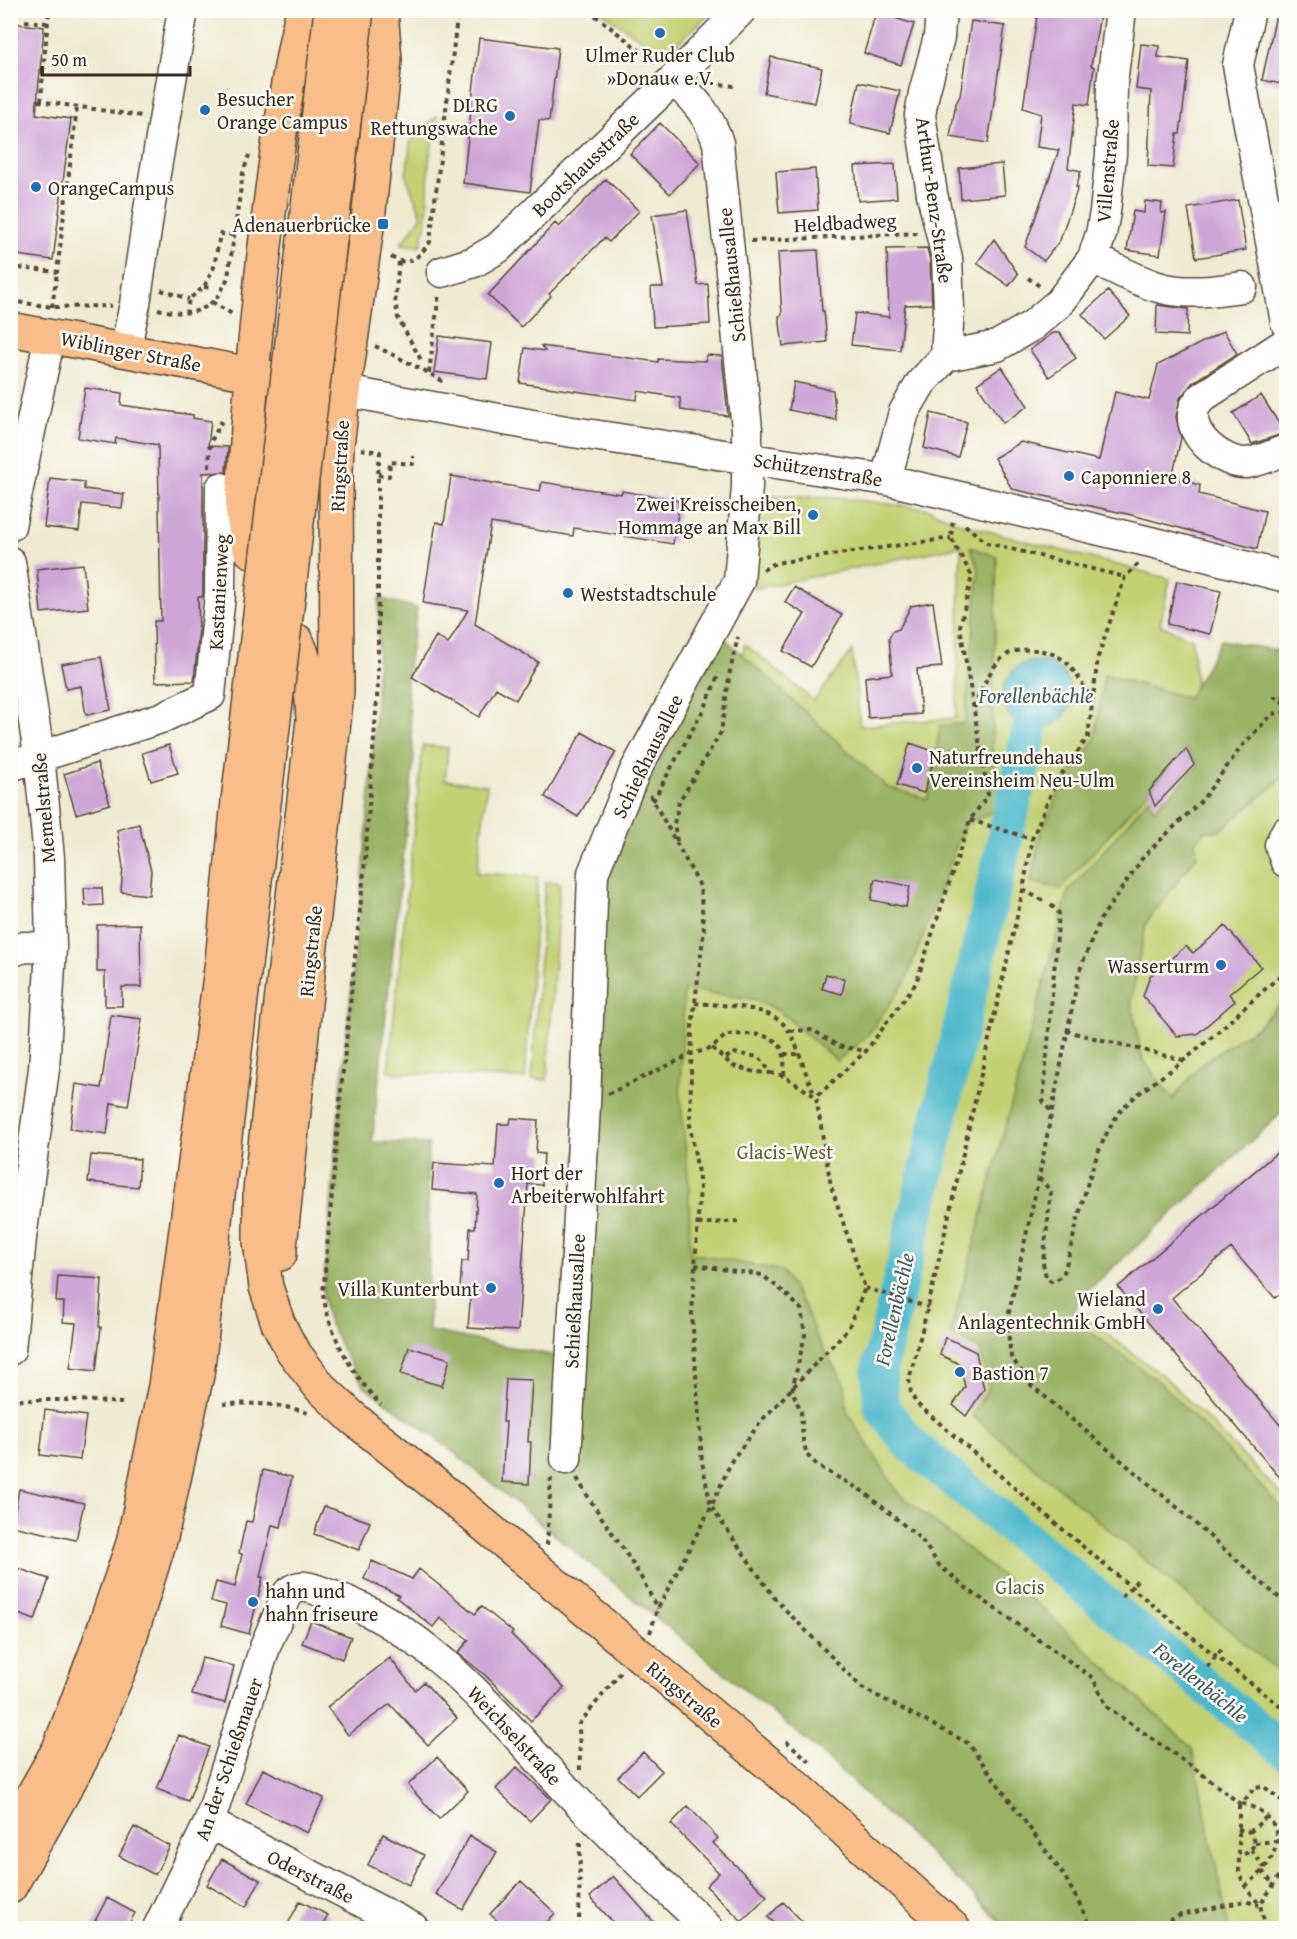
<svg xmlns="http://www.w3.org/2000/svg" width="1297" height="1939" font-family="'Gentium Book Plus',serif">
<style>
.green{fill:#c3d173;stroke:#7f7e48;stroke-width:1.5}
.forest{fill:#9ab365;stroke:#6a6e42;stroke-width:1.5}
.water{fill:#4fb9cc;stroke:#457275;stroke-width:1.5}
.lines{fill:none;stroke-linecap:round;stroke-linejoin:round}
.river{stroke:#4fb9cc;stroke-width:36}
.building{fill:#cea6d7}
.minor-casing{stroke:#564739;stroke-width:33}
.major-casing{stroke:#564739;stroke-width:36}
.highway-casing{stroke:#564739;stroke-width:36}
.path{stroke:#564739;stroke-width:4;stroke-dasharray:4.5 4.5;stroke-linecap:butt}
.minor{stroke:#fff;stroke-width:30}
.major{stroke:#f8bd88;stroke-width:33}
.highway{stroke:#f8bd88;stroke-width:33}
.highway-bridge-casing{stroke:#564739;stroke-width:36;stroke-linecap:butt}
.highway-bridge{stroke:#f8bd88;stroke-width:33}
.poi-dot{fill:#1f6fb2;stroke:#fdfcf7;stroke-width:2}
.labels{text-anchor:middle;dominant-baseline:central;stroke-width:5;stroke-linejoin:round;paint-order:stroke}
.poi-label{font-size:20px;fill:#3b2a1e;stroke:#fdfcf7;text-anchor:start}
.street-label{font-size:20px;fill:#3b2a1e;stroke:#fdfcf7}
.park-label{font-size:20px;fill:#645c38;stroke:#fdfcf7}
.water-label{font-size:21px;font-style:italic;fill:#425c5b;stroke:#fdfcf7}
</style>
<rect width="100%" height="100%" fill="#fdfcf7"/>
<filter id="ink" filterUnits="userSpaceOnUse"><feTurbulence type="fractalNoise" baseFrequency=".0167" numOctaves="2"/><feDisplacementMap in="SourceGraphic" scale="12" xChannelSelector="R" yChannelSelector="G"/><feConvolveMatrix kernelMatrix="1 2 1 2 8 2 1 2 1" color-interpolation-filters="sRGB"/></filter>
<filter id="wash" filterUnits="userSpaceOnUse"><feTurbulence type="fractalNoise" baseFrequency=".008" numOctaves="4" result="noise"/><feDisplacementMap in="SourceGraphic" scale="24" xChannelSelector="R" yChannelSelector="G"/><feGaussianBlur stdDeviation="1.35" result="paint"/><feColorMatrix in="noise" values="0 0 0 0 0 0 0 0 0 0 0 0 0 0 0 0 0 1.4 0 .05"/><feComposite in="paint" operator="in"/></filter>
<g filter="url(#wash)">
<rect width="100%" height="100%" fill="#efead1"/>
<path class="green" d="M600,11H713L664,55Z
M437,116L429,161L427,220L420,247L401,244L422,216L406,176L411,139Z
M772,496L841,498L928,509L962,524L1170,579L1160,625L1192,639L1198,712L1135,870L1049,1239L1075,1310L1166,1378L1286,1499V1928H1006L839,1759L608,1141L725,701L745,644L814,701L852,651L860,726L956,718L961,546L754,589L746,562L759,505Z
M423,745L448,748L445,780L487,785L477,873L538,877L525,1079L388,1072Z
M1286,775V997L1257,1027L1202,1063L1173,1100L1142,1059L1131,1000L1146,923L1197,856L1195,841L1205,831H1220Z
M545,882L560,883L547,1080L532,1079Z"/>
<path class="forest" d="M970,547L997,557L992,759L1009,803L964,826L906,981L867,1036L837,1061L779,1011L753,999L684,990L680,1094L689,1184L690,1253L782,1271L805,1307L817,1338L845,1385L847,1412L898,1493L1044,1610L1192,1748L1229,1928H1009L817,1749L446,1446L364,1386L342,1350L327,1318L323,1294C329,1222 335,1150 342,1077C359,918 377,759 379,598L417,608L406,681L414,758L372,1142L428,1144L429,1331L557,1356L603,874L722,636L887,787L928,799L940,726L965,723L979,569Z
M1221,640L1286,652V775L1220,831H1205L1195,841L1197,855L1146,923L1131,1000L1142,1059L1173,1099L1202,1063L1257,1027L1286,997V1109L1082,1296L1070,1317L1161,1383L1286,1512V1678L972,1415L989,1388L980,1349L950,1334L1068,892L1149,798L1154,810L1198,765L1186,750L1060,889L1031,882L1040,835L1061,787L1095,739L1104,674L1188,698Z"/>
<path class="water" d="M1003 695a34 34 0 1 1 68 0a34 34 0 1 1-68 0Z"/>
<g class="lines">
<path class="river" d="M1030,728L995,883L879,1371L881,1406L909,1443L1286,1752"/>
</g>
<g id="blocks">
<path class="building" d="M1038,10H1101L1091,66L1094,67L1089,105L1076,103L1068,168L1081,171L1076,187H1078L1060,240L1044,261L1025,247L1059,150L1037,147L1041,114L1023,108Z
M1277,10H1287V85L1262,80Z
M876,12L914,24L901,65L864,53Z
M971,21L1005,26L988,143L950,137L956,103L960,96Z
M10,23L44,27L36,114L71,119L53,260L10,254Z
M479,38L558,48L549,121L539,120L530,192L463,183Z
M1141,44L1159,46L1158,57L1189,61L1180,134H1177L1173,168L1148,166L1151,91L1136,89Z
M771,57L822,68L815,103L764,93Z
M859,82L900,91L890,133L850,124Z
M660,123L700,163L670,194L630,154Z
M895,164L897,198L858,201L855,166Z
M1002,164L1005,195L961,199L959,168Z
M815,169L818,210L779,213L776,172Z
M606,179L639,211L609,242L604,238L549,294L551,296L521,327L488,295L555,223L559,227Z
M1238,200L1246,250L1196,258L1188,208Z
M1145,201L1162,203L1161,213L1166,212L1160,255L1127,250L1133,211L1144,213Z
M687,210L698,285L708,284L710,324L653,327L651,287H663L652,215Z
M994,239L1018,274L1009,286L977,263Z
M927,248L930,260L932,304L905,305L900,350L851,345L855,313L889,317L887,249Z
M818,250L822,311H824L827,342L783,346L779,316L782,315L778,252Z
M1108,291L1130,316L1104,339L1082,314Z
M1157,305L1188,309L1187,336L1156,334Z
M1224,331L1237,354L1193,382L1180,398L1176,417L1181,438L1172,478L1200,485L1199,494L1265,511L1257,549L1132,515L1012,489L994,458L1021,442L1099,460L1115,392L1149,400L1158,365Z
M1053,333H1060L1076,358L1049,377L1030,350Z
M439,336L492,343L487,379L434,372Z
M541,346L658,362V359L706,361V355L722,356L728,416L681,410L680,398L638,391L637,400L520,383L525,348L545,351Z
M1002,367L1028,406L1003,423L977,384Z
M794,382L833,390L836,420L789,410Z
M85,388L122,393L121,405L193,415V418L211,421L208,446L228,447L226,472L203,473V593L202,597H198L199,630L194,681L155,682L154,621H161L158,445L116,438L115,444L78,438Z
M1261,395L1285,433L1252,444L1233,413Z
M931,413L967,422L958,457L924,448Z
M451,476L540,491L542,482L621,494L622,491L680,501L673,544L574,528L573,536L491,523L475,624L538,662L516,700L496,688L479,717L412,677L436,636L448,644L468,610L423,603L436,522L444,524Z
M50,478L84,482V489L124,494L122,508L82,504L79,531L44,527Z
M83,564L88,608L41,613L37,569Z
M1177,581L1221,591L1210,634L1167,624Z
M794,587L842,615L811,667L783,651L805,614L785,602Z
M933,602L942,667L917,669L921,714L868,718L865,677L892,674L889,638L893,631L899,629L911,606Z
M101,657L111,710L86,715L81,686L66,689L61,664Z
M582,732L616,752L578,817L545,797Z
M910,743L936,752L924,793L897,785Z
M169,745L178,773L151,781L142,753Z
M1186,749L1194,765L1155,806L1149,791Z
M97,763L110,804L76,814L64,774Z
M139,824L151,871L149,895L121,892L123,867L117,830Z
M875,879L910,886L906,907L871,900Z
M84,888H102L103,905L85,906Z
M140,924L141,987H122V1006H105V972H97V925Z
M1225,926L1261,967L1229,994L1235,1001L1197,1034L1177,1036L1143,996L1150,976L1186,946L1193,953Z
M826,974L845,979L842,994L822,989Z
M111,1015L142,1019L128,1106L111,1103L107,1134L70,1129L76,1084L101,1088Z
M511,1118L538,1120L536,1153L544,1154L542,1185L528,1184L518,1331L468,1328L471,1290L460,1289L462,1261H468L470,1228H475L477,1194L432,1190L434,1163L495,1167L498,1124H510Z
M1287,1144V1288L1275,1298L1231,1248L1172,1298L1287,1433V1486L1118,1287Z
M91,1155L140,1159L138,1187L88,1182Z
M58,1276L102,1279L99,1327H101L96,1371L70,1368L76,1323L63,1322L64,1302H56Z
M945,1337L976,1352L984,1389L966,1416L953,1405L965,1387L960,1364L940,1355Z
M409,1347L450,1359L442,1386L401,1374Z
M506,1379L532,1380L528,1442H531L529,1484L502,1482L506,1422H503Z
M45,1410L86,1416L80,1460L40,1455Z
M263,1470L292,1477L281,1527L272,1525L260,1577H263L249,1634L221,1626L226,1605L211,1601L216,1582L235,1587L242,1554L239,1553L246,1521L252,1522Z
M19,1489L84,1503L76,1540L12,1526Z
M324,1506L370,1522L359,1550L314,1534Z
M372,1561L412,1579L419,1569L475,1614L481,1606L513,1632L511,1634L564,1688L531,1721L485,1675L458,1653L469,1640L440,1618L433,1627L397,1598L399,1595L364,1579Z
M14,1567L49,1579L35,1620L10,1611V1577Z
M311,1621L351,1637L342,1659L302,1643Z
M202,1658L234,1666L225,1703L192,1695Z
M390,1658L415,1690L424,1682L457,1718L428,1745L390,1704L348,1735L327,1707Z
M179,1735L209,1747L188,1801L157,1789Z
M643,1752L662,1771L637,1796L618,1777Z
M437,1757L468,1791L439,1819L408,1785Z
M517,1767L551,1799L530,1821L496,1789Z
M263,1769L324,1798L307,1833L246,1804Z
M688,1806L718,1838L713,1843L767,1896L742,1921L706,1886L719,1873L671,1824Z
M134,1827L170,1846L155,1875L119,1856Z
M383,1834L424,1855L409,1885L368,1865Z
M470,1836L497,1852L463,1910L436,1894Z
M222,1859L260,1880L246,1907L207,1885Z
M613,1876L660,1929H619L590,1897Z
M521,1881L555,1913L541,1929H506L490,1914Z
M107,1898L135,1913L126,1929H91Z
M300,1901L328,1915L321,1929H297L288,1924Z
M783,1902L810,1929H780L768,1917Z"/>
</g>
</g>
<g filter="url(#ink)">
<use href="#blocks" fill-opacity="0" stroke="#564739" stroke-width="1.5"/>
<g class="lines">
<defs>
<path id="minor" d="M941,10L939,37L924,93L920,115L932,194L947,258L949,310L946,356
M1250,10L1238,65L1286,322
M1093,258C1114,268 1135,280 1158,287C1185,295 1214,291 1242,287
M442,272L474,262L498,248L674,79L741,10
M1286,343L1202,397C1199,401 1195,405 1194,409C1186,435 1223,464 1246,463C1259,462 1274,454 1286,450
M125,351L135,304L151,197L183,10
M344,391L566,431L888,480L1159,544L1286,577
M888,480L889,468L904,412L921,383L946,356L997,346L1033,325L1060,302L1093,258L1101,234L1105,212L1111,154L1112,83L1121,10
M10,526L50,336
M10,562L39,755L49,858L51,948L44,1069L21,1238L10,1350
M10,766L161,718L210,695L220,594L221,488
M1286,832L1280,845L1286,862
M10,952L24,947L51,948
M566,1459L585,1105L593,873L635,771L739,581L747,487V429L718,143C709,114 695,101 674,79
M209,1823L413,1928
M158,1928L209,1823L266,1644L288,1593C301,1581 314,1589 330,1595C437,1631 505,1727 581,1805C622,1847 665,1887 708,1928"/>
<path id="major" d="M10,329L272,378
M251,551L247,541L242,509L252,375
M297,641C309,669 312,690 313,720L260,1190V1242L266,1287L278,1323L292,1350L320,1387L353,1418L464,1508L798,1788L953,1928
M280,1254V1247L337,692L336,471L337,445L344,391L327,388"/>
<path id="highway" d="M252,375C259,294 268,213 280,133C287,91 292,51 303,10
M344,391L368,220L385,60L381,10
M10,1835L59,1749L96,1652L133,1543L165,1386L222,961L238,801
M10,1887L81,1760L122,1664L161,1537L197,1375L264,804"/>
</defs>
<use href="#minor" class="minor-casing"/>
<use href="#major" class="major-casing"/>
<use href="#highway" class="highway-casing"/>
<path class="path" d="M588,10L656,63
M25,21L47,23
M43,71L49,10
M712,83L734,86
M38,101L142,116
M41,101L43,71H41
M751,241L917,233
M391,257C409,268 419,257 430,242L458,10
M399,262L395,299L398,318L421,360
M10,267L57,272L77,107
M1028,278L1041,287
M204,287L211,288
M161,290L189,299
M10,301L52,307L112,306
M212,302L232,314
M52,307L57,272
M158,309C192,318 214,312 228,277L243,173L249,155
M186,314L189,299L204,287L214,267L220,234L234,235
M375,346L429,373L445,383
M429,373L439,293
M361,449L380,452L378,475V685L364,872L342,1080L323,1294C330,1336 352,1374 381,1405
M209,467L210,443L222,421
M378,475L389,476L390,462L413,464V456
M965,525L987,543L1125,577
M1138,564L1125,577L1098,657L1088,737L1055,784L1032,839L1023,890L928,1307L909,1380L911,1393L916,1403C1038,1508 1158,1614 1286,1710
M763,570L775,563L951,538
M1286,697H1275L1286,704
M974,708C981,692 988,671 1001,659C1015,645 1046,648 1062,659C1073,666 1085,689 1092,700
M1286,712L1272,714L1242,746L1202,800L1144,856L1100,920L1079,972L1039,1177L1007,1321L1011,1357L1031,1385L1179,1509L1286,1604
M650,795L700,886L704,930L692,1027L690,1125L700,1185L692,1314L702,1462L711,1507L776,1600L862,1688L968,1743L1065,1877L1092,1928
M653,801L707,703L719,673
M970,820L1032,839
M677,841L674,824L679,802L721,732L730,671L738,637
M1023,890L1044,901
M1051,905L1059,913L1043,1101L1051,1112
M695,1003C724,1006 775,1004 790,1033C801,1053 805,1075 815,1095
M790,1031L813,1030L838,1046L866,1051
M1066,1031L1183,1060
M712,1048L733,1066L755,1072L771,1073
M784,1054H798
M726,1058L733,1053L759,1057L771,1073L784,1076
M608,1094L692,1054L712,1048L726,1035C744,1034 775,1030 783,1052C785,1059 784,1068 784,1076L816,1097
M1039,1178L1051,1191L1043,1263L1046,1277L1051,1281L1057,1280L1064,1272C1078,1225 1090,1152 1119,1113C1136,1092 1162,1078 1183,1061C1219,1033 1251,1000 1286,971
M698,1224L738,1221
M695,1265L762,1275L785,1293L801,1309L805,1335L792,1390L801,1412L803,1440L807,1455L818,1466L864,1492L921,1539L939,1565L966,1588L1093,1678L1107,1707L1197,1770L1239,1803L1244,1801L1255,1787L1263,1786L1281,1800L1286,1808
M865,1288L928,1307
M10,1400H80L122,1403
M223,1404C253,1403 279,1403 308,1413
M577,1478C602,1523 637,1562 657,1609
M547,1545L551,1478
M1122,1597L1140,1577
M650,1633L657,1610L711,1507L732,1460L763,1419L848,1329L865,1288L831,1186L816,1097L866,1051L916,983L970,820L988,795L960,626L972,576L951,538L953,518
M1207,1667L1224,1647
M786,1741L812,1763
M580,1770L579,1724L621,1672
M1238,1829L1250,1832L1255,1843C1251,1850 1247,1855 1239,1855
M1250,1832L1266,1817
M1255,1843L1276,1841
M1251,1850L1265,1868
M1262,1871L1274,1885
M1245,1886C1283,1860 1293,1815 1239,1803V1873L1245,1886L1260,1905
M489,1928L493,1927
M579,1928L580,1840
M1153,1928L1181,1915L1245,1901L1259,1905
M1266,1928L1260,1905L1286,1866
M1283,1928L1286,1919"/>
<use href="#minor" class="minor"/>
<use href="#major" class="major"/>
<use href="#highway" class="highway"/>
<defs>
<path id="highway-bridge" d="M238,801L331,10
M264,804L357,10"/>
</defs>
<use href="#highway-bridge" class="highway-bridge-casing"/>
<use href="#highway-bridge" class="highway-bridge"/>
</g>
</g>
<g class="poi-dot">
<circle cx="660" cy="33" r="6"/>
<circle cx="205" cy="110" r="6"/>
<circle cx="510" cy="116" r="6"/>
<circle cx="36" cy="187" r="6"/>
<rect x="377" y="218" width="12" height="12" rx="3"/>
<circle cx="1069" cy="476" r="6"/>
<circle cx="813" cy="515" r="6"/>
<circle cx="568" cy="593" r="6"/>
<circle cx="917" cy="768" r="6"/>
<circle cx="1221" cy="965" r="6"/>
<circle cx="499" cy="1183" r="6"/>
<circle cx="491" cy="1288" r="6"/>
<circle cx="1158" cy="1309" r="6"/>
<circle cx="960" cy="1372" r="6"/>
<circle cx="253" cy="1602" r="6"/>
</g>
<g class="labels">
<g class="poi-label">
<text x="660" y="54" text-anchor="middle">Ulmer Ruder Club<tspan x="660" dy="23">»Donau« e.V.</tspan></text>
<text x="217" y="98">Besucher<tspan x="217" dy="23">Orange Campus</tspan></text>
<text x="498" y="104" text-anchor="end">DLRG<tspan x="498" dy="23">Rettungswache</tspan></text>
<text x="48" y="187">OrangeCampus</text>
<text x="371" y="224" text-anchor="end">Adenauerbrücke</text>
<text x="1081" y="476">Caponniere 8</text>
<text x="801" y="503" text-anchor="end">Zwei Kreisscheiben,<tspan x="801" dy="23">Hommage an Max Bill</tspan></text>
<text x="580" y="593">Weststadtschule</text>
<text x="929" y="756">Naturfreundehaus<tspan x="929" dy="23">Vereinsheim Neu-Ulm</tspan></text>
<text x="1209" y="965" text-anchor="end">Wasserturm</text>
<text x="511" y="1172">Hort der<tspan x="511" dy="23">Arbeiterwohlfahrt</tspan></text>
<text x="479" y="1288" text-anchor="end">Villa Kunterbunt</text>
<text x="1146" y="1298" text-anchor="end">Wieland<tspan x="1146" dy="23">Anlagentechnik GmbH</tspan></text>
<text x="972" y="1372">Bastion 7</text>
<text x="265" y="1590">hahn und<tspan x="265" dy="23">hahn friseure</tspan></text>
</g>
<g class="street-label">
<text transform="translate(585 164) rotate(-44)">Bootshausstraße</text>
<text transform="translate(1107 171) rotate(-85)">Villenstraße</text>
<text transform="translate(935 200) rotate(82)">Arthur-Benz-Straße</text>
<text transform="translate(845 222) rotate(-3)">Heldbadweg</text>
<text transform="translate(731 275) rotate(-96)">Schießhausallee</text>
<text transform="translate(131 351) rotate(11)">Wiblinger Straße</text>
<text transform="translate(339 466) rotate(-87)">Ringstraße</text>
<text transform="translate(818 469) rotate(9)">Schützenstraße</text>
<text transform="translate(218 592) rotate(-87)">Kastanienweg</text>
<text transform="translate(647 756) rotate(-64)">Schießhausallee</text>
<text transform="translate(43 808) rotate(-95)">Memelstraße</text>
<text transform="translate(310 951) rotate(-84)">Ringstraße</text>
<text transform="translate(574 1301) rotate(-87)">Schießhausallee</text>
<text transform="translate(685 1694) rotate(40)">Ringstraße</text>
<text transform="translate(515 1735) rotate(47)">Weichselstraße</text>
<text transform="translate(228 1759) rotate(-71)">An der Schießmauer</text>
<text transform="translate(311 1876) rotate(27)">Oderstraße</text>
</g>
<g class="park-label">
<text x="785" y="1151">Glacis-West</text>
<text x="1020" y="1586">Glacis</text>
</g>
<g class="water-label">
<text x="1036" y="695">Forellenbächle</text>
<text transform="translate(894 1309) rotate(-77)">Forellenbächle</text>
<text transform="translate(1201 1682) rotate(39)">Forellenbächle</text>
</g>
</g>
<rect width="1297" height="1939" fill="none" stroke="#fdfcf7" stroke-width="36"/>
<path d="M42 66v9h148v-9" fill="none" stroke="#3b2a1e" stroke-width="3"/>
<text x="51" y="66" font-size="18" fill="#3b2a1e" stroke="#fdfcf7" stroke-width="4.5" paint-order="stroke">50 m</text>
</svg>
